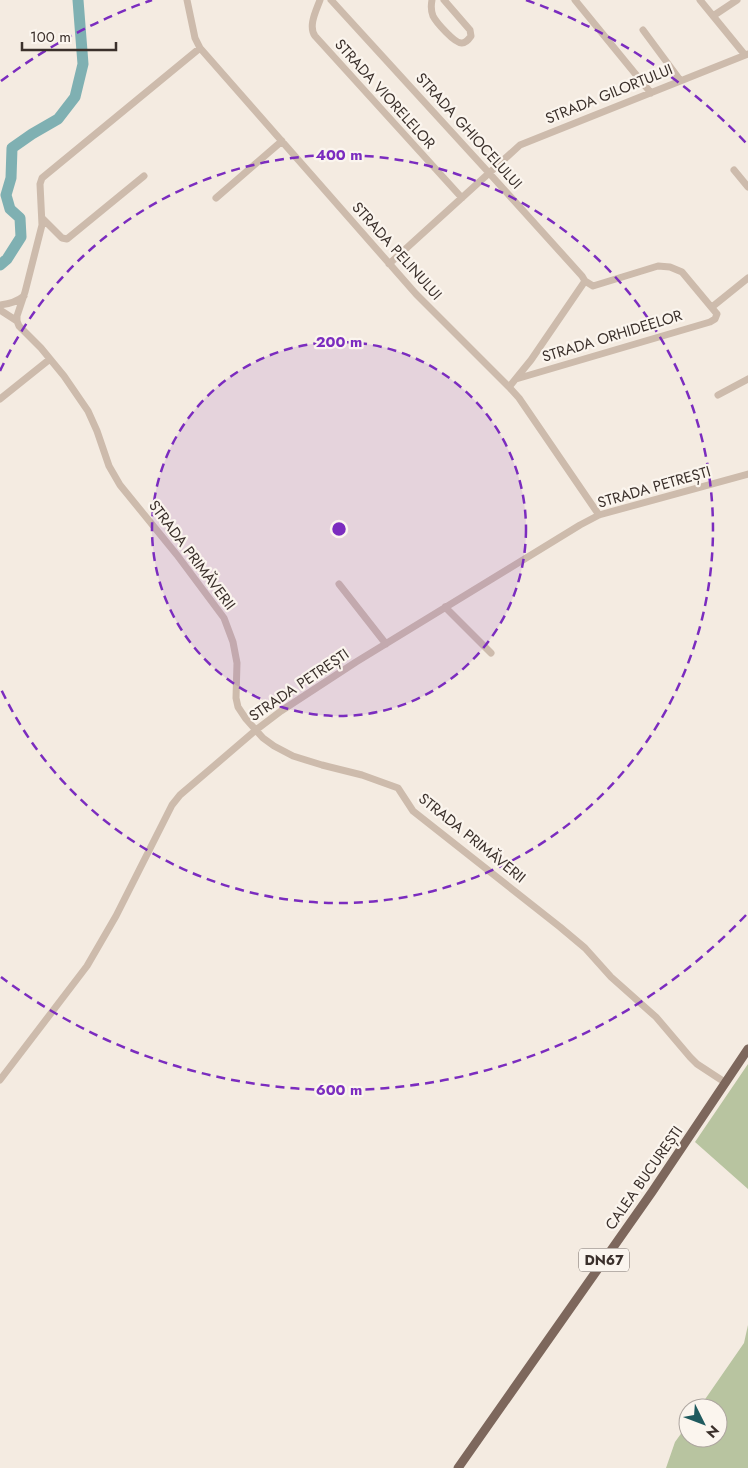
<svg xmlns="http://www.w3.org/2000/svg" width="748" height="1468" font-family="Jost,sans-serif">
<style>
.green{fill:#b8c4a0}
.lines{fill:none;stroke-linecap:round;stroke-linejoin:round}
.river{stroke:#7fb0b2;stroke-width:11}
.minor{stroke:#cdbbac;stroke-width:7}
.major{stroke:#7d675c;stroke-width:9}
.ring{fill:none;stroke:#7b2cbf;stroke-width:2.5;stroke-dasharray:9 6}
.labels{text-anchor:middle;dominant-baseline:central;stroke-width:4.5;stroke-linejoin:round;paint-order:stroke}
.shield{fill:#fbf5ee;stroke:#756b66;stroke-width:1}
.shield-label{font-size:14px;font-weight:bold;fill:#3b302b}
.street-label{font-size:15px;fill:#3b302b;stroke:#fbf5ee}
.centre{fill:#7b2cbf;stroke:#fbf5ee;stroke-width:2.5}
.ring-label{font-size:15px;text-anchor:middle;font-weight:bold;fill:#7b2cbf;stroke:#fbf5ee;stroke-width:4.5;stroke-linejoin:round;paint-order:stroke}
</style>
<rect width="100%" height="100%" fill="#f4ebe1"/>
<path class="green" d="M748,1064V1189L695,1142Z
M748,1325V1468H666L675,1442L688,1424V1438H718V1408H699L744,1343Z"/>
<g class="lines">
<path class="river" d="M0,265L7,259L21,237L20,218L10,209L6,195L11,178L12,148L32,134L58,119L75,97L83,64L78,0"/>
<path class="minor" d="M187,0L195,38L200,48L416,294L509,387L519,398L599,515
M320,0C316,11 308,26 315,36L462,198
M331,0L490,174L582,276L585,281L531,360L509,387
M432,0C431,5 431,11 433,16C436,22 455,44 462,43C466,43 469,39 471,36L470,30L444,0
M575,0L651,93
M700,0L745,55
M713,16L737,0
M643,30L680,80
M200,48L42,178L40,184L42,225L25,292L17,316V321L19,326L41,348L64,376L88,411L97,431L109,466L120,485L177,555L224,618L233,642L237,663L236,698L238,707L246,719L263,738L274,746L293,756L322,765L362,775L398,788L413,811L560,927L585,948L611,977L656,1017L690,1057L697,1064L726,1083
M734,170L748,187
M216,198L282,141
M42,218L62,238L67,239L144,176
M389,264L520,145L748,54
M0,305C9,304 17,302 24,296
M712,307L748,278
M0,310L17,321
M516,379L710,322L715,319L717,314L682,272L670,267L658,266L593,286L585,281
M718,395L748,379
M0,399L50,359
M339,584L386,644
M445,607L491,653
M0,1080L87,966L116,916L172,805L180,795L256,730L281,711L356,662L580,525L599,515L748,474"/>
<path class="major" d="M458,1468L652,1192L748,1049"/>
</g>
<circle cx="339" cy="529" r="187" fill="#7b2cbf" fill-opacity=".12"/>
<g class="ring">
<circle cx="339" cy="529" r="187"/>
<path d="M0 371A374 374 0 1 1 0 687"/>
<path d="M746 915A561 561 0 0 1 1 977M1 81A561 561 0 0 1 152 0M526 0A561 561 0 0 1 746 143"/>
</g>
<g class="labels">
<rect class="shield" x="579" y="1248.5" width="50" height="23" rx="4"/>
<g class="shield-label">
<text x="604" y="1260">DN67</text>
</g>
<g class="street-label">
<text transform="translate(385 94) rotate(48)">STRADA VIORELELOR</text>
<text transform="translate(609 94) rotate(-22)">STRADA GILORTULUI</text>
<text transform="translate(469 131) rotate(48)">STRADA GHIOCELULUI</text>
<text transform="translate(397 251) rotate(48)">STRADA PELINULUI</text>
<text transform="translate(612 336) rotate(-17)">STRADA ORHIDEELOR</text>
<text transform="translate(654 487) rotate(-16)">STRADA PETREȘTI</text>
<text transform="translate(192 555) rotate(53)">STRADA PRIMĂVERII</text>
<text transform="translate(299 685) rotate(-34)">STRADA PETREȘTI</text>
<text transform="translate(472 838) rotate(39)">STRADA PRIMĂVERII</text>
<text transform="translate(644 1178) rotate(-55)">CALEA BUCUREȘTI</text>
</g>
</g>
<circle cx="339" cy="529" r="8" class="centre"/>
<g class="ring-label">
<text x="339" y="160">400 m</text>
<text x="339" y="347">200 m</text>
<text x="339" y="1095">600 m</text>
</g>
<g transform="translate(703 1423) rotate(132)"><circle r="24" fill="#fbf5ee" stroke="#aea6a0"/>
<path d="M0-4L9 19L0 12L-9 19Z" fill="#1f5a5e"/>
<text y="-8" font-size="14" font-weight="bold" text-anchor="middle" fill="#3b302b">N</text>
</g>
<path d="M22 42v8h94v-8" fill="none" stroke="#3b302b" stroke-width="2.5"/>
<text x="30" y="42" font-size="15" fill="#3b302b" stroke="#fbf5ee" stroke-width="4" paint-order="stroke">100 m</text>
</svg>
